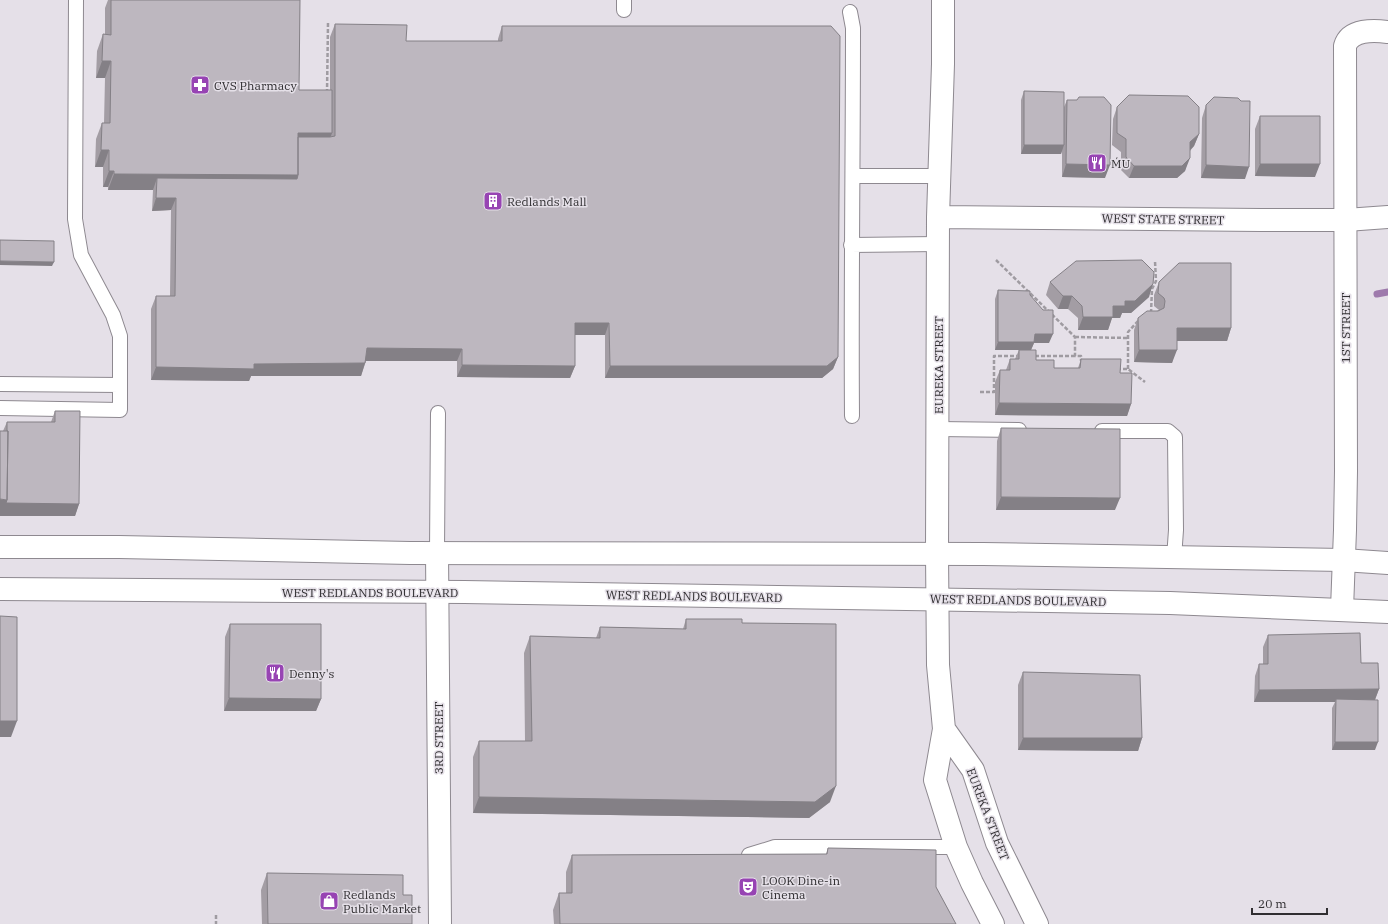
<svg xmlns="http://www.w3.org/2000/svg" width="1388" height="924" font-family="'IBM Plex Serif',serif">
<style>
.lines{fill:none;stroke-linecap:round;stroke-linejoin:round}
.stream{stroke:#9e7aac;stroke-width:7}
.lane-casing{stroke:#8e8990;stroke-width:16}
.street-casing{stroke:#8e8990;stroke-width:24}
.secondary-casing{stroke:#8e8990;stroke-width:24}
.primary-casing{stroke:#8e8990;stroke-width:24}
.path{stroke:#9f9ba1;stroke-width:2.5;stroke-dasharray:4 2;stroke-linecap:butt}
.lane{stroke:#fff;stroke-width:14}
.street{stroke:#fff;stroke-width:22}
.secondary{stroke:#fff;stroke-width:22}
.primary{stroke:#fff;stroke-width:22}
.wall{fill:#a39da4}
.shaded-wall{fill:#848086}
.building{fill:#bdb7bf;stroke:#848086}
.labels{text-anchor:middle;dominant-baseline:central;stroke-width:3;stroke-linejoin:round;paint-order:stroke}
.poi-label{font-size:12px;fill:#302e31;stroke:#e5e0e8;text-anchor:start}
.street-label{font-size:12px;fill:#302e31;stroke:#e5e0e8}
</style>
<rect width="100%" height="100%" fill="#e5e0e8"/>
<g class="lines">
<path class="stream" d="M1377,294L1388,292"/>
<defs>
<path id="lane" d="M624,0V10
M850,12L853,28C853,157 851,287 852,416
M853,176H938
M851,245L938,244
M0,384L120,385
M0,408L120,410V336L113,315L81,255L75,219L76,0
M938,429L1019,430
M1102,431H1168L1175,437L1176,530L1174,558
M437,552L438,413
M749,855L775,847H956"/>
<path id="street" d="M437,552L440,924
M1342,609L1345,530L1346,471L1345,46C1350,29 1374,30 1388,32"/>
<path id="secondary" d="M943,0V64L938,217L937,554L938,665L944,729L935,780L956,847L972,883L993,924
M938,217L1261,220H1346L1388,217
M944,729L973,770L997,843L1037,924"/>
<path id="primary" d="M0,547H119L410,553L983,554L1343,560L1388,563
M0,589L464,592L1170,603L1388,612"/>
</defs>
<use href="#lane" class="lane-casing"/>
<use href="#street" class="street-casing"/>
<use href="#secondary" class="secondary-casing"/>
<use href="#primary" class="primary-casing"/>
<path class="path" d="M327,93L328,23
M996,260L1075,337V356H1081V361
M1151,313L1152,289L1156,281L1155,261
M1075,337L1128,338
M1035,356H1075
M1117,369H1128L1145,382
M1128,369V332L1138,321
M980,392H994V356H1020
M216,915V924"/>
<use href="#lane" class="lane"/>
<use href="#street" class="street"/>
<use href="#secondary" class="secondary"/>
<use href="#primary" class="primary"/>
</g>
<path class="wall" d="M108,0H300L299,90H330V37L335,24L406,41H498V39L502,26L838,357L833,369L822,378H605V335H575V366L570,378L457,377V361H366L361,376H251L249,381L151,380V309L156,296H170L171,210L152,211L153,190H108V187H103V167H95L96,139L102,123H104L105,78H96L97,51L103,34H105V8Z
M1024,91L1064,107L1067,100L1105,178L1062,177V150L1061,154H1021V100Z
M1206,105L1245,179L1201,178L1202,118Z
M1117,107L1199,134L1194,146L1190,151L1185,171L1177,178H1129L1121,170V152L1112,145L1113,119Z
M1260,116L1315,177L1255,176V129Z
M1050,282L1149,297L1131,313H1122L1120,318H1112L1108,330H1078V318L1068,309H1058L1046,295Z
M1159,282L1231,328L1227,341H1177L1172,363L1134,362V330L1138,318L1159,310L1154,306V295Z
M998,290L1030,295L1049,343H1034L1031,350L1036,360L1054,368H1078L1081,359L1120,373L1131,404L1127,416L995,415V382L1000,370H1006L1010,359H1015L1019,350H995V299Z
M55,411L79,504L75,516L3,431L7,422H51Z
M1001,428L1115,510H996L997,441Z
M686,619L742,623L830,802L809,818L473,813V757L479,741H525L524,653L530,636L596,638L600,627L683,629Z
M230,624L321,699L316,711H224L225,637Z
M1268,635L1361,663L1379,689L1375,700V750H1332V708L1335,702H1254L1255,676L1259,664H1263V647Z
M1023,672L1142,738L1138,751L1018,750V685Z
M828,848L936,887L956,924H554L553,910L559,893H566V872L572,855L826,854Z
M267,873L403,895L412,924H262L261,890Z"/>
<path class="shaded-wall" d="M102,61H111L105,78H96Z
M298,133H332L326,150H297Z
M1199,134L1194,146L1185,155L1190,142Z
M1024,145H1064L1061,154H1021Z
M101,150H109L103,167H95Z
M1190,158L1185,171L1177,178H1129L1134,166Z
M1066,164L1110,165L1105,178L1062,177Z
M1260,164H1320L1315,177L1255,176Z
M1206,165L1249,167L1245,179L1201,178Z
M109,171H114L108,187H103Z
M114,174L298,175L292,192L157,178L153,190H108Z
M156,198H176L171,210L152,211Z
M0,261L54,262L52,266L0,265Z
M1153,284L1149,297L1131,313H1122L1120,318H1112L1108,330H1078L1083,317L1125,301Z
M1063,296H1072L1068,309H1058Z
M575,323H609L605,335H571Z
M1177,328H1231L1227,341H1172Z
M1035,334H1053L1049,343H1034L1031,350H995L998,342Z
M367,348L462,349L457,361H362Z
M1139,350H1177L1172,363L1134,362Z
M838,357L833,369L822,378H605L610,366Z
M365,363L361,376H251L249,381L151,380L156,367L254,364Z
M462,365L575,366L570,378L457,377Z
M999,403L1131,404L1127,416L995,415Z
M1001,497L1120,498L1115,510H996Z
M0,499L7,500L79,504L75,516H0Z
M1379,689L1374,702L1336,699L1335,702H1254L1259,690Z
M229,698L321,699L316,711H224Z
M0,721H17L11,737H0Z
M1023,738H1142L1138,751L1018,750Z
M1335,742H1378L1375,750H1332Z
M836,786L830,802L809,818L473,813L479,797Z"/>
<path class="building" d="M111,0H300L299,90H332V133H298V175L114,174V171H109V150H101L102,123H110L111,61H102L103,34L111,35Z
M335,24L407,25L406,41H502V26H831L840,36L838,357L827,366H610L609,323H575V366L462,365V349L367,348L365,363L254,364V369L156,367V296H175L176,198H156L157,178L297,179L298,175V137H330L335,136Z
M1024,91L1064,92V145H1024Z
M1129,95L1188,96L1199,107V134L1190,142V158L1182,166H1134L1126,157V139L1117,133V107Z
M1079,97H1104L1111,105L1110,165L1066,164L1067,100H1077Z
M1214,97L1238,98L1241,101H1250L1249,167L1206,165V105Z
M1260,116H1320V164H1260Z
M0,240L54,241V262L0,261Z
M1142,260L1154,272L1153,284L1135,301H1125V306H1113V317H1083L1082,306L1072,296H1063L1050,282L1076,261Z
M1179,263H1231V328H1177V350H1139L1138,318L1147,311H1158L1164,308L1165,301L1164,298L1158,293L1159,282Z
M998,290L1030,291V295L1043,310H1053V334H1035L1034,342H998Z
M1019,350H1036V360H1054V368H1080L1081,359H1121L1120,373H1132L1131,404L999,403L1000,370H1010V359H1019Z
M55,411H80L79,504L6,503L7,500L8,431H7V422H55Z
M1001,428L1120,429V498L1001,497Z
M0,431H8L7,500L0,499Z
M0,616L17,617V721H0Z
M686,619H742V623L836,624V786L815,802L479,797V741H532L530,636L600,638V627L686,629Z
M230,624H321V699L229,698Z
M1360,633L1361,663H1378L1379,689L1259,690V664H1268V635Z
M1023,672L1140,675L1142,738H1023Z
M1336,699L1378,700V742H1335Z
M828,848L936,850V887L956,924H560L559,893H572V855L827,854Z
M267,873L403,875V895H412V924H268Z"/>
<defs>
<symbol id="pharmacy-square" viewBox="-11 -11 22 22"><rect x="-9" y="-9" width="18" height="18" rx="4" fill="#9744b3" stroke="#e5e0e8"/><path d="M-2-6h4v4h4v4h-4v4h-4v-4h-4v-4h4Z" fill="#fff"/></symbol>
<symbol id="restaurant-square" viewBox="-11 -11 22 22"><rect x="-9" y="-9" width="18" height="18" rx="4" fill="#9744b3" stroke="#e5e0e8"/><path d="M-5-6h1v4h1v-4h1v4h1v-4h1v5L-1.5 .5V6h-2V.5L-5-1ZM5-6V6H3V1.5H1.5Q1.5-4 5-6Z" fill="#fff"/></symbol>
<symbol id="building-square" viewBox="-11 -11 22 22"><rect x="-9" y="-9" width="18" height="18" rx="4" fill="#9744b3" stroke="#e5e0e8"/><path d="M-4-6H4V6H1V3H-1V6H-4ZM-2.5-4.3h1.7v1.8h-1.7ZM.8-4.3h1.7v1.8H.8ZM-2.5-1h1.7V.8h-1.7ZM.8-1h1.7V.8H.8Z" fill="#fff"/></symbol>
<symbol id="theatre-square" viewBox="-11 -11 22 22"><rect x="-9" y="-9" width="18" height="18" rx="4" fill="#9744b3" stroke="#e5e0e8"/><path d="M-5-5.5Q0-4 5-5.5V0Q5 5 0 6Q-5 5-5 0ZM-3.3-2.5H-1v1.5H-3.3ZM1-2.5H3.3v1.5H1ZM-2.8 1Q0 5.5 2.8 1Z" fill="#fff"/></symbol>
<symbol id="shop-square" viewBox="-11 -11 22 22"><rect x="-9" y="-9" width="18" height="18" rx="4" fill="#9744b3" stroke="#e5e0e8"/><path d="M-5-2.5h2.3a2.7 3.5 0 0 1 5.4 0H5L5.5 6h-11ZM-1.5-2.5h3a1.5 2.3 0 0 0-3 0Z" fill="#fff"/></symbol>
</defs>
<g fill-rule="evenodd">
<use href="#pharmacy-square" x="189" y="74" width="22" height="22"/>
<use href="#restaurant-square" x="1086" y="152" width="22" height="22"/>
<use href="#building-square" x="482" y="190" width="22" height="22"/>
<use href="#restaurant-square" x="264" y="662" width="22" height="22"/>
<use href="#theatre-square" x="737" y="876" width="22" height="22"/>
<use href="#shop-square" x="318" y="890" width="22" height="22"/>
</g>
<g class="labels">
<g class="poi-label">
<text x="214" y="85">CVS Pharmacy</text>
<text x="1111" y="163">ḾU</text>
<text x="507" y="201">Redlands Mall</text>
<text x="289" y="673">Denny's</text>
<text x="762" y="880">LOOK Dine-in<tspan x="762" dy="14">Cinema</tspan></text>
<text x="343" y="894">Redlands<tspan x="343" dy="14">Public Market</tspan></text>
</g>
<g class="street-label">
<text transform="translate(1163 219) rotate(1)">WEST STATE STREET</text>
<text transform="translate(1345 328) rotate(-90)">1ST STREET</text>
<text transform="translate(938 365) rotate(-90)">EUREKA STREET</text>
<text x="370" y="592">WEST REDLANDS BOULEVARD</text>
<text transform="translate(694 596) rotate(1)">WEST REDLANDS BOULEVARD</text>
<text transform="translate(1018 600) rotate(1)">WEST REDLANDS BOULEVARD</text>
<text transform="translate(438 738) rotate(-90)">3RD STREET</text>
<text transform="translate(988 814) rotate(69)">EUREKA STREET</text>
</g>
</g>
<path d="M1252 908v6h75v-6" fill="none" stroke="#302e31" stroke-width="2"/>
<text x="1258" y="908" font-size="12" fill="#302e31" stroke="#e5e0e8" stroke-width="3" paint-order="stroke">20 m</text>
</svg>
